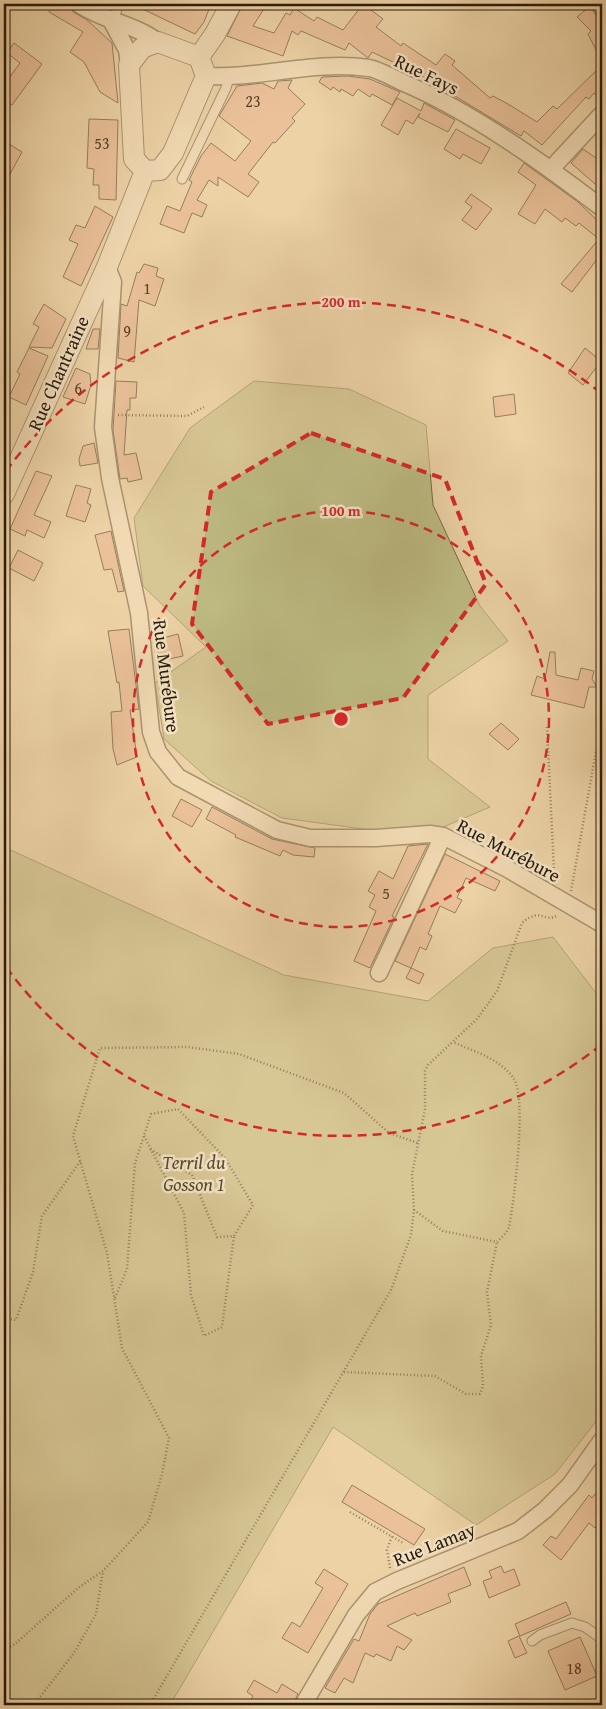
<svg xmlns="http://www.w3.org/2000/svg" width="606" height="1709" font-family="'Gentium Book Plus',serif">
<style>
.green{fill:#bdba82;stroke:#736a45}
.building{fill:#e6ad8a;stroke:#291b08}
.lines{fill:none;stroke-linecap:round;stroke-linejoin:round}
.service-casing{stroke:#5a492f;stroke-width:11}
.minor-casing{stroke:#5a492f;stroke-width:19}
.tertiary-casing{stroke:#5a492f;stroke-width:22}
.path{stroke:#291b08;stroke-width:2.5;stroke-dasharray:1 2.5;stroke-linecap:butt}
.service{stroke:#f3e2c4;stroke-width:9}
.minor{stroke:#f3e2c4;stroke-width:16}
.tertiary{stroke:#f3e2c4;stroke-width:20}
.marked{fill:none;stroke:#d62828;stroke-width:4;stroke-dasharray:10 6;stroke-linejoin:round}
.ring{fill:none;stroke:#d62828;stroke-width:2.5;stroke-dasharray:9 6}
.labels{text-anchor:middle;dominant-baseline:central;stroke-width:5;stroke-linejoin:round;paint-order:stroke}
.number-label{font-size:16px;fill:#584028}
.street-label{font-size:19px;fill:#291b08;stroke:#f3e2c4}
.park-label{font-size:19px;font-style:italic;fill:#554b2d;stroke:#f3e2c4}
.centre{fill:#d62828;stroke:#f3e2c4;stroke-width:2.5}
.ring-label{font-size:15px;text-anchor:middle;font-weight:bold;fill:#d62828;stroke:#f3e2c4;stroke-width:5;stroke-linejoin:round;paint-order:stroke}
</style>
<rect width="100%" height="100%" fill="#ecd2a5"/>
<filter id="stains"><feTurbulence type="fractalNoise" baseFrequency=".004" numOctaves="4"/><feColorMatrix values="0 0 0 0 .2 0 0 0 0 .09 0 0 0 0 .02 0 0 0 .5 -.17"/></filter>
<radialGradient id="worn" r=".72"><stop offset=".6" stop-color="#630" stop-opacity="0"/><stop offset="1" stop-color="#630" stop-opacity=".3"/></radialGradient>
<path class="green" d="M254,381L349,389L426,425L433,505L480,606L508,641L428,695V759L490,807L441,828L378,831L282,818L211,781L164,739L155,683L206,647L143,586L134,518L190,428Z
M4,847L284,975L428,1001L493,948L553,937L602,1001V1414L555,1474L476,1525L333,1427L170,1705H4Z"/>
<path class="building" d="M51,4H69L73,12L87,20L112,43L118,103L100,92L84,62L70,52L83,32L49,12Z
M132,4H176L189,10L192,4H211L204,22L195,34Z
M243,4H267L253,26L274,33L286,13L290,15L294,8L314,21L317,17L343,30L363,4L383,19L376,27L401,46L403,43L436,65L445,54L455,61L452,65L490,98L493,96L508,104L537,122L553,106L557,109L602,65V100L594,93L589,99L586,97L542,145L524,131L521,136L420,75L372,52L368,58L349,43L345,50L301,31L298,35L292,31L283,56L227,36Z
M590,6L600,22L602,19V62L588,34L591,31L577,17Z
M14,43L42,64L12,105L4,100V85L20,63L7,53Z
M348,76L370,79L400,92L392,105L372,94L370,97L358,89L353,96L341,89L340,92L333,87L331,90L319,82L322,77Z
M292,80L288,88L305,104L292,118L295,121L275,143L273,142L248,174L259,182L248,197L218,177V186L209,180L197,200L207,205L202,217L192,213L184,233L160,224L167,206L180,211L192,182L189,180L201,156L211,143L235,161L251,141L219,116L237,86L262,83L274,89L278,81Z
M397,98L421,111L424,103L455,120L448,132L418,117L420,113L413,124L406,120L398,135L381,125Z
M89,119L118,120L116,200L99,199V185H93L94,169L87,168Z
M456,129L490,148L481,164L463,154L460,159L444,149Z
M4,141L22,152L4,185Z
M583,149L599,160V164L602,166V190L571,163Z
M524,163L578,202L602,225V253L572,292L561,284L599,239L579,223L576,226L565,218L562,222L545,209L535,224L518,214L536,185L518,172Z
M471,194L492,209L476,230L462,220L472,207L465,202Z
M95,206L113,217L81,286L63,277L78,244L69,240L76,225L85,228Z
M144,264L158,268L156,276L164,279L155,306L139,300L134,362L118,358L121,304L127,306L137,272L139,273Z
M44,304L66,319L52,348L29,347L39,327L33,324Z
M93,329H100L98,349H86Z
M29,348L48,356L26,405L9,397L20,374L17,372Z
M585,348L601,361L583,385L568,373Z
M76,368L90,374L91,385L85,404L63,397Z
M116,381L137,382L136,398H130V410H127L124,455L136,453L142,479L128,482L127,478L120,479L113,430Z
M514,394L516,414L495,417L493,397Z
M94,443L98,463L80,466L79,459L83,446Z
M36,471L52,476L34,515L51,522L44,538L27,530L25,536L10,529Z
M76,485L91,489L87,503L91,505L85,522L66,516Z
M111,531L124,591L118,592L112,569L104,570L95,535Z
M18,550L43,563L34,581L9,568Z
M129,629L139,709L130,710L137,757L117,765L113,749L111,712L122,711L119,682L117,683L108,631Z
M178,634L183,656L160,661L156,640Z
M550,652H555L556,675L578,680L581,668L594,671L592,679L597,687H589L584,708L531,695L537,676L545,679Z
M501,723L519,739L508,750L489,734Z
M181,799L202,810L192,827L172,816Z
M212,807L272,839L315,848L314,857L293,855L283,850L280,856L235,837L236,835L206,819Z
M428,844L392,916L394,917L370,968L354,961L376,911L369,907L375,895L368,891L379,871L393,879L408,846Z
M445,854L500,881L495,891L466,878L457,898L462,900L455,913L440,906L428,934L432,936L426,950L420,947L411,968L424,974L419,984L406,978L411,968L395,961Z
M352,1485L425,1529L414,1545L342,1502Z
M602,1486V1520L595,1528L589,1523L561,1560L543,1545L551,1536L556,1539L589,1495L592,1498Z
M501,1566L504,1573L514,1569L520,1585L489,1598L483,1581L492,1578L489,1571Z
M464,1567L471,1585L448,1594L451,1602L417,1616L415,1613L387,1626L412,1640L404,1650L397,1646L391,1661L376,1654L374,1657L365,1653L353,1683L344,1678L335,1693L325,1688L354,1639L359,1641L370,1614L378,1604Z
M324,1569L348,1584L308,1653L282,1638L292,1622L300,1627L323,1588L315,1583Z
M566,1602L571,1614L520,1636L515,1624Z
M519,1636L527,1653L515,1658L508,1641Z
M580,1637L597,1676L565,1690L548,1651Z
M254,1680L277,1693L282,1684L298,1694L293,1705H248L253,1696L247,1692Z"/>
<g class="lines">
<defs>
<path id="service" d="M112,22L119,4
M182,179L226,88L229,77
M532,1641L540,1635L572,1623L585,1627L602,1639"/>
<path id="minor" d="M79,4C103,21 135,24 158,42
M600,4L602,7
M112,22L127,50L129,65
M206,76C260,79 314,60 369,68C380,70 393,78 404,83C472,112 543,163 602,208
M551,169L602,114
M107,267L113,282L103,427L110,478L139,613L151,732L158,752L178,777L277,830L310,838H376L430,834L443,836L506,868L602,924
M379,973L443,836
M303,1705L356,1615L375,1592L397,1581L518,1531L545,1510L570,1485L602,1440"/>
<path id="tertiary" d="M158,42L199,57L206,76L173,153L160,170L145,171L134,159L129,65L142,48Z
M199,57L215,34L231,4
M4,494L107,267L145,171"/>
</defs>
<use href="#service" class="service-casing"/>
<use href="#minor" class="minor-casing"/>
<use href="#tertiary" class="tertiary-casing"/>
<path class="path" d="M118,415L187,416L204,407
M547,727L554,871L551,878
M571,891L602,718
M144,1136L184,1213L191,1295L204,1336L222,1327L234,1236
M414,1210L443,1231L497,1242C501,1238 507,1233 509,1227C514,1202 527,1098 514,1079C501,1059 473,1051 453,1042
M115,1298L127,1269L135,1163L151,1114L178,1109L225,1158L253,1205L234,1236L217,1237L192,1175L150,1149
M4,1318L16,1320L33,1272L42,1216L81,1160
M344,1372L435,1376L466,1394H480L483,1386L481,1356L491,1325L487,1292L497,1242
M350,1512L403,1543
M390,1568L387,1550L392,1536
M4,1650L15,1644L78,1588L103,1571L148,1522L162,1474L169,1438L122,1348L107,1253L73,1136L100,1048L188,1047L239,1054L344,1093L389,1133L418,1143
M34,1705L74,1653L96,1614L103,1571
M150,1705L391,1290L411,1235L414,1210L412,1174L425,1109V1071L428,1065L476,1020L488,1004L497,991L522,923C541,906 544,924 558,915"/>
<use href="#service" class="service"/>
<use href="#minor" class="minor"/>
<use href="#tertiary" class="tertiary"/>
</g>
<path d="M0 0H606V1709H0ZM311,433L445,479L486,584L403,698L268,724L192,624L211,492Z" fill="#ecd2a5" fill-opacity=".55" fill-rule="evenodd"/>
<path class="marked" d="M311,433L445,479L486,584L403,698L268,724L192,624L211,492Z"/>
<g class="ring">
<circle cx="341" cy="719" r="208"/>
<path d="M601 1045A417 417 0 0 1 6 967M6 471A417 417 0 0 1 601 393"/>
</g>
<g class="labels">
<g class="number-label">
<text x="253" y="101">23</text>
<text x="102" y="143">53</text>
<text x="147" y="288">1</text>
<text x="127" y="331">9</text>
<text x="78" y="388">6</text>
<text x="386" y="893">5</text>
<text x="574" y="1668">18</text>
</g>
<g class="street-label">
<text transform="translate(427 74) rotate(26)">Rue Fays</text>
<text transform="translate(58 373) rotate(-66)">Rue Chantraine</text>
<text transform="translate(167 676) rotate(83)">Rue Murébure</text>
<text transform="translate(509 850) rotate(28)">Rue Murébure</text>
<text transform="translate(434 1544) rotate(-22)">Rue Lamay</text>
</g>
<g class="park-label">
<text x="194" y="1162">Terril du<tspan x="194" dy="22">Gosson 1</tspan></text>
</g>
</g>
<circle cx="341" cy="719" r="8" class="centre"/>
<g class="ring-label">
<text x="341" y="307">200 m</text>
<text x="341" y="516">100 m</text>
</g>
<rect width="606" height="1709" fill="none" stroke="#ecd2a5" stroke-width="20"/>
<rect x="5" y="5" width="596" height="1699" fill="none" stroke="#291b08" stroke-width="2.5"/>
<rect x="10" y="10" width="586" height="1689" fill="none" stroke="#291b08"/>
<rect width="100%" height="100%" filter="url(#stains)"/>
<rect width="100%" height="100%" fill="url(#worn)"/>
</svg>
